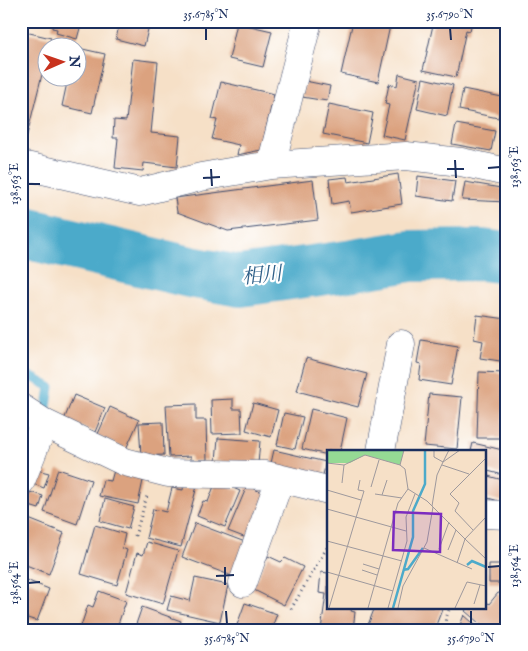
<svg xmlns="http://www.w3.org/2000/svg" width="528" height="651" font-family="'IM FELL English','Noto Serif JP',serif">
<style>
.lines{fill:none;stroke-linecap:round;stroke-linejoin:round}
.stream{stroke:#4caaca;stroke-width:9}
.river{stroke:#4caaca;stroke-width:52}
.building{fill:#dba27f}
.minor-casing{stroke:#3c4a6e;stroke-width:29}
.path{stroke:#3c4a6e;stroke-width:3;stroke-dasharray:1 4;stroke-linecap:butt}
.minor{stroke:#fff;stroke-width:28}
.ticks{fill:none;stroke:#1b2f5e;stroke-width:2}
.labels{text-anchor:middle;dominant-baseline:central;stroke-width:4.5;stroke-linejoin:round;paint-order:stroke}
.water-label{font-size:20px;font-style:italic;fill:#2f6089;stroke:#fff}
.inset-river{fill:none;stroke:#4caaca;stroke-width:2.5}
.inset-road{fill:none;stroke:#9e999d;stroke-width:1}
.view{fill:#7b2cbf;fill-opacity:0.15;stroke:#7b2cbf;stroke-width:2.5}
.inset-edge{fill:none;stroke:#1b2f5e;stroke-width:2.5}
.neatline{fill:none;stroke:#1b2f5e;stroke-width:2}
.ticks-label{font-size:12px;text-anchor:middle;fill:#1b2f5e}
</style>
<rect width="100%" height="100%" fill="#fff"/>
<filter id="ink" filterUnits="userSpaceOnUse"><feTurbulence type="fractalNoise" baseFrequency=".02" numOctaves="2"/><feDisplacementMap in="SourceGraphic" scale="10" xChannelSelector="R" yChannelSelector="G"/><feConvolveMatrix kernelMatrix="1 2 1 2 8 2 1 2 1" color-interpolation-filters="sRGB"/></filter>
<filter id="wash" filterUnits="userSpaceOnUse"><feTurbulence type="fractalNoise" baseFrequency=".0096" numOctaves="4" result="noise"/><feDisplacementMap in="SourceGraphic" scale="20" xChannelSelector="R" yChannelSelector="G"/><feGaussianBlur stdDeviation="1.12" result="paint"/><feColorMatrix in="noise" values="0 0 0 0 0 0 0 0 0 0 0 0 0 0 0 0 0 1.4 0 .05"/><feComposite in="paint" operator="in"/></filter>
<g filter="url(#wash)">
<rect width="100%" height="100%" fill="#f6e0c7"/>
<g class="lines">
<path class="stream" d="M21,371L50,387L45,420"/>
<path class="river" d="M21,232L190,272L240,281L348,266L410,256L482,255L507,258"/>
</g>
<g id="blocks">
<path class="building" d="M53,21H82L77,39L56,33L57,29L52,28Z
M120,21H150L144,46L116,39Z
M353,21H391L378,82L341,74Z
M437,21H472L470,31L466,30L456,77L423,70L433,25H436Z
M237,23L272,31L263,67L229,59Z
M21,31L51,38L24,147L21,146Z
M78,48L105,54L92,113L62,106L68,78H78Z
M133,59L158,62L151,133L180,136L177,167L144,163L143,171L115,168L118,138H113L114,120L126,121Z
M399,74L419,79L405,140L382,135L389,105L385,104L389,84L397,86Z
M423,78L453,85L447,116L417,109Z
M305,81L330,86L327,101L302,97Z
M221,82L274,94L261,150L237,155L239,145L212,139L217,120L212,119Z
M463,89L502,97L498,118L459,110Z
M329,104L373,113L367,143L323,134Z
M456,124L495,131L491,151L452,144Z
M398,174L402,204L351,212L349,201L332,204L329,179L347,177L348,182Z
M418,176L455,181L452,201L416,196Z
M313,180L318,220L228,231L177,212L175,198Z
M465,182L507,189V202L462,200Z
M477,315L507,319V362L480,358L483,341L474,339Z
M421,340L458,346L451,385L419,380L421,364L417,363Z
M306,358L367,374L358,407L297,391Z
M479,372L505,373L503,438H477Z
M429,394L462,397L457,449L424,446Z
M74,395L105,408L95,432L64,420Z
M233,399V409H241L242,433L212,434L211,400Z
M253,403L278,410L271,437L246,430Z
M196,404V420H206L207,460L191,461V456L169,457L166,405Z
M110,407L139,420L126,449L97,436Z
M311,409L347,418L340,451H328V455L302,449Z
M284,413L303,417L295,449L277,445Z
M163,422L164,455L141,456L139,423Z
M218,438L260,441L258,464L216,461Z
M473,443L507,451V476L484,470V451H471Z
M274,450L326,462L321,484L269,472Z
M58,469L91,480L77,524L44,512Z
M37,470L49,473L44,488L33,484Z
M114,470L144,476L138,504L99,496L103,480L111,481Z
M484,475L507,481V503L484,497Z
M216,481L240,491L225,527L197,516L203,501L208,502Z
M184,483L197,486L181,547L146,538L153,509L166,512L172,488L183,490Z
M247,486L268,495L249,539L228,531Z
M30,492L43,496L39,509L26,505Z
M105,499L134,507L128,529L100,521Z
M26,518L64,533L49,574L21,563V530Z
M195,523L245,542L232,576L182,557Z
M95,525L125,534L122,548L127,550L117,585L81,574Z
M147,542L178,551L163,604L126,593L137,553L143,555Z
M268,556L281,562L285,558L303,567L284,605L252,589Z
M489,564H507V592H504V583H489Z
M321,572L328,573V607H352L351,611L355,612L353,630H321L326,594L319,593Z
M21,578L49,589L37,621L21,616Z
M195,578L228,585L220,622L167,610L171,596L190,601Z
M99,591L126,601L116,630H92L81,626L88,605L93,607Z
M498,593L507,594V623L501,630H487L465,611L468,607H484V599L489,604Z
M245,603L277,614L271,630H250L237,625Z
M142,607L181,621L178,630H134Z
M375,607H443L434,630H366Z
M464,615L481,630H458Z
M192,626L204,629V630H191Z"/>
</g>
</g>
<g filter="url(#ink)">
<use href="#blocks" fill-opacity="0" stroke="#3c4a6e" stroke-width="1"/>
<g class="lines">
<defs>
<path id="minor" d="M21,165L140,192L201,177L271,165L406,156L461,162L507,172
M271,165L308,21
M21,408L44,423L125,462L168,473L266,475L328,490
M381,451L401,344
M21,481L44,423
M484,514L507,515
M243,583L280,479"/>
</defs>
<use href="#minor" class="minor-casing"/>
<path class="path" d="M135,536L147,496
M291,609L328,546
M442,630L450,607"/>
<use href="#minor" class="minor"/>
</g>
</g>
<path class="ticks" d="M206,28V40M450,28L451,40M455,160L456,178M488,168L500,167M211,169L212,186M447,169H464M203,178L220,177M28,184H40M225,567V585M488,567L500,566M216,576L234,575M28,583L40,582M226,611L227,624M471,611V624"/>
<g class="labels">
<g class="water-label">
<text transform="translate(262 276) rotate(-6)">相川</text>
</g>
</g>
<g transform="translate(327 450)">
<rect width="159" height="159" fill="#f6e0c7"/>
<path d="M0,0H77L73,15L38,5L23,13H0Z" fill="#95da94"/>
<path class="inset-river" d="M140,115L145,111L159,117M76,120L81,119L96,98M66,158L86,87V61L98,34V0"/>
<path class="inset-road" d="M77,0L73,15L78,19L81,39L100,51L138,89L130,113M107,0V7L116,12L122,0M0,13L17,15L38,5L73,15M115,15L142,24M15,33L17,15M44,37L52,10M0,40L34,50M48,44L75,48M55,45L60,30M105,56L110,25L116,12L133,0M0,59L79,81M159,67L138,89L159,109M146,80L128,61L132,53L123,44L159,8M0,91L75,111M97,98L145,119M112,99L122,72M121,100L129,80M36,114L52,119M35,120L50,125M0,122L66,141M147,154L153,135M2,158L37,41L31,40L33,30M41,158L71,53L81,39M61,158L80,91L79,67L88,44M71,158L76,136L100,92L106,57M128,158L140,132L159,136"/>
<path class="view" d="M67,62L114,64L113,102L66,100Z"/>
<rect width="159" height="159" class="inset-edge"/>
</g>
<rect width="528" height="651" fill="none" stroke="#fff" stroke-width="55"/>
<g transform="translate(62 62) rotate(88)"><circle r="24" fill="#ffffff" stroke="#a4acbf"/>
<path d="M0-4L9 19L0 12L-9 19Z" fill="#c8321e"/>
<text y="-8" font-size="14" font-weight="bold" text-anchor="middle" fill="#1b2f5e">N</text>
</g>
<rect x="28" y="28" width="472" height="596" class="neatline"/>
<g class="ticks-label">
<text x="206" y="18">35.6785°N</text>
<text x="450" y="18">35.6790°N</text>
<text transform="translate(514 167) rotate(-90)" y="4">138.563°E</text>
<text transform="translate(14 184) rotate(-90)" y="4">138.563°E</text>
<text transform="translate(514 566) rotate(-90)" y="4">138.564°E</text>
<text transform="translate(14 583) rotate(-90)" y="4">138.564°E</text>
<text x="227" y="642">35.6785°N</text>
<text x="471" y="642">35.6790°N</text>
</g>
</svg>
